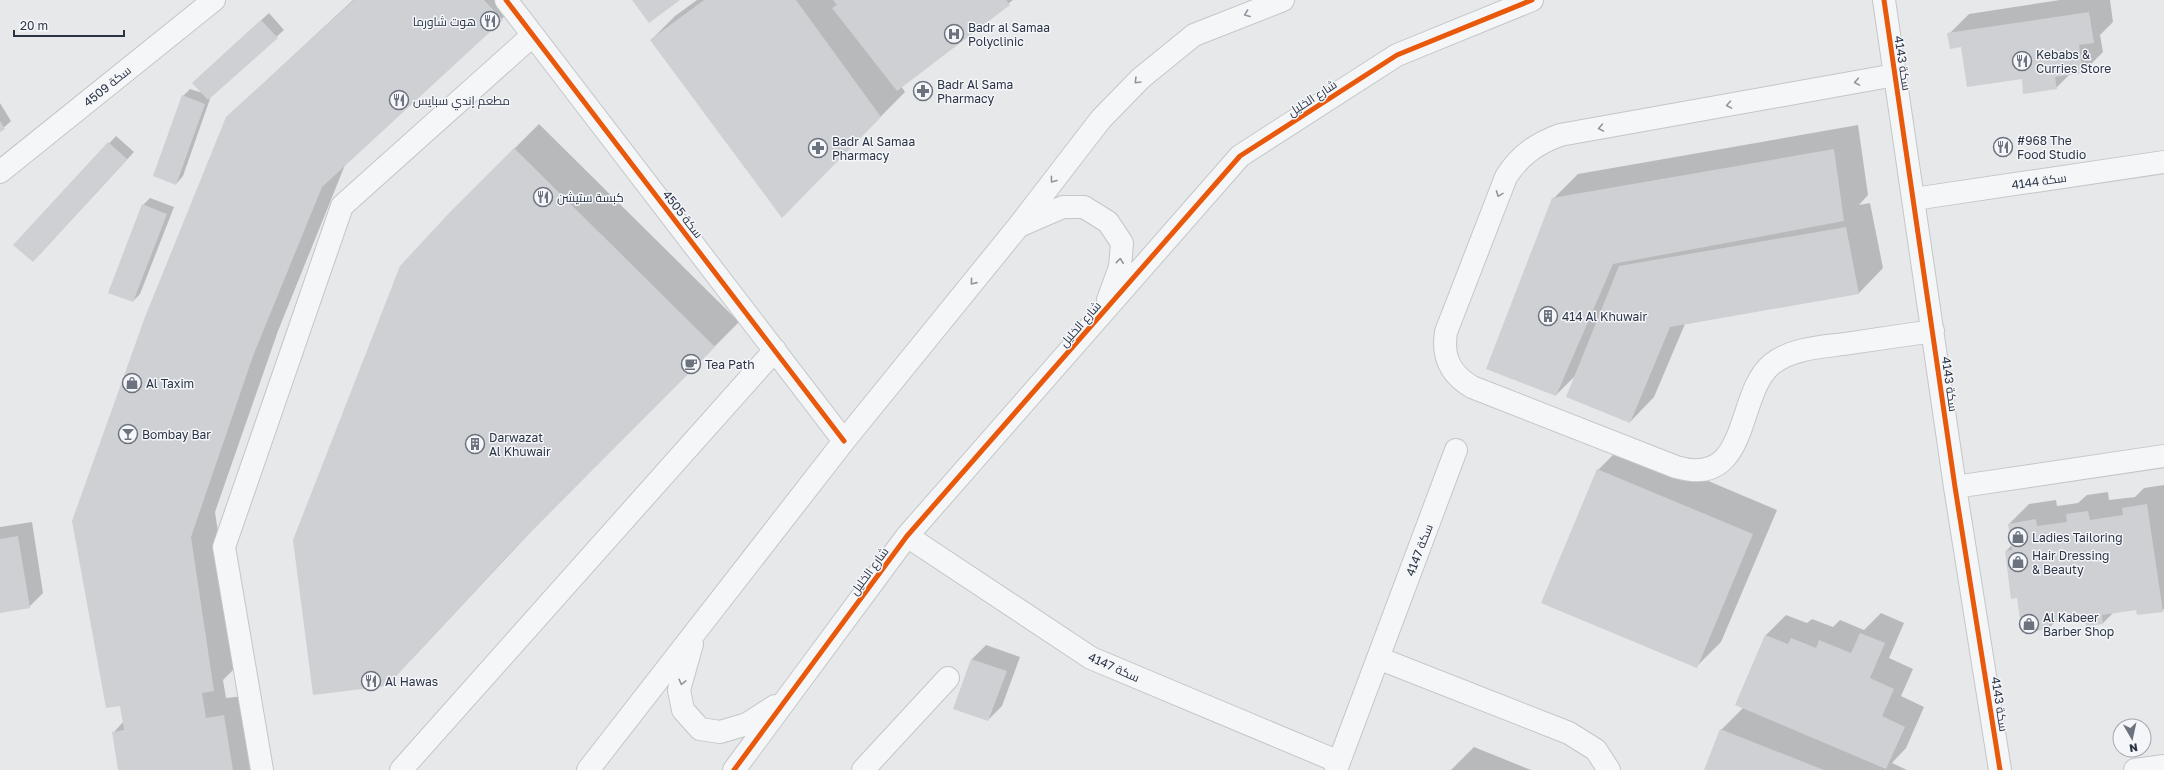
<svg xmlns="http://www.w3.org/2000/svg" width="2164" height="770" font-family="'Golos Text',Cairo,sans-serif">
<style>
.shadow{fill:#0003}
.building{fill:#ced0d3}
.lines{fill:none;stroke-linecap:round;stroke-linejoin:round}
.minor-casing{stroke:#c4c6c8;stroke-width:24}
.minor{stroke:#f5f6f7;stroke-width:22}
.cycleway-casing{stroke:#f4f6f9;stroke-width:8}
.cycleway{stroke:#e8590c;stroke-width:5}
.oneway{stroke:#90959e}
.labels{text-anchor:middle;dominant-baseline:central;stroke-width:3;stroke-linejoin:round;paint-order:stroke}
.poi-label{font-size:12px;fill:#2b3445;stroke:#f4f6f9;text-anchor:start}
.street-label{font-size:12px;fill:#2b3445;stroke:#f4f6f9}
</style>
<rect width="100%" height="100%" fill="#e6e8ea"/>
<path class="shadow" d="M353,0H522L345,165L278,331L215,512L238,665L223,680L226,698L244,696L256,770H119L113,733L124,721L227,117Z
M697,0H1013L901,86L905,92L806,192L651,40L675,16Z
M2060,0H2110L2113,22L2100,35L2103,52L2083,72L2071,73L2056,88L2022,78L1962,46L1949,34L1969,14Z
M269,13L284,30L211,96L183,176L176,184L183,96L190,89L203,93L200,76Z
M0,103L11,121L0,131Z
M539,124L739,322L538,524L411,660L452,211Z
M1858,125L1868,195L1859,205L1870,203L1883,268L1859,293L1685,324L1654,397L1630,422L1576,375L1556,395L1553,199L1578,174Z
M116,136L134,152L40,254L15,245Z
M150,198L174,207L140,294L133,301L143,205Z
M1623,445L1777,510L1721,642L1697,666L1598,470Z
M2164,485V609L2162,611L2137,609L2114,612L2103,623L2087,625L2086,617L2056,621L2049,628L2018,597L2006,551L2012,545L2009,524L2029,504L2056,500L2057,506L2078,503L2087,495L2108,492L2109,500L2135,497L2144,488Z
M32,522L43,593L29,607L0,612V527Z
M1881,613L1904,623L1889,658L1913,669L1901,696L1924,707L1906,748L1892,763L1907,770H1705L1721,730L1744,707L1736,704L1766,635L1786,615L1807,623L1812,619L1833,627L1840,620L1864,630Z
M986,645L1020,657L1002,706L988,720L972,659Z
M1474,747L1531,770H1451Z"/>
<path class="building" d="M354,0H484L503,20L322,187L253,356L191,537L214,691L202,693L206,718L224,715L233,770H118L112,732L124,730L120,706L106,708L72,521L145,317L226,117Z
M632,0H680L649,23Z
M704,0H796L881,117L782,218L650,40Z
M833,0H1006L1010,5L897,91L832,8L837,5Z
M2089,12L2094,43L2079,45L2083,73L2055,77L2057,89L2023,94L2022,79L1967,87L1961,47L1950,49L1947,33Z
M261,20L278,38L208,100L192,83Z
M182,95L205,104L176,185L153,176Z
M0,121L5,129L0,132Z
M108,142L127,159L33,262L13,245Z
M514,148L715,347L513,550L387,686L313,695L293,540L400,266L451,211Z
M1834,149L1844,221L1613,264L1556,396L1486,369L1552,198Z
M142,204L167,214L133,302L108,293Z
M1846,227L1859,294L1670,327L1630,423L1566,397L1619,266Z
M1597,469L1753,534L1697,668L1541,603Z
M2147,504L2163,612L2137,615L2136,610L2102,615L2103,624L2086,626L2085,618L2049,623L2050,629L2022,633L2017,598L2011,599L2005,551L2012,550L2008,524L2036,519L2037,526L2067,522L2066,514L2088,511L2090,520L2123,515L2122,508Z
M18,536L30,608L0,613V539Z
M1860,633L1885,643L1870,678L1894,689L1882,716L1905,727L1886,769L1735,705L1765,635L1788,644L1791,638L1816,648L1819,640L1851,653Z
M971,659L1007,671L988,721L953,709Z
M1720,729L1824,770H1704Z"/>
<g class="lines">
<defs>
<path id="minor" d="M506,0L844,441
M1884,0L1955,487L2000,770
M1895,75L1560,135C1536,144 1520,155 1506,177L1446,332C1442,357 1450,374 1472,387L1676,467C1751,489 1735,394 1772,364C1793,347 1826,347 1851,343C1878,339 1906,335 1933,331
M0,172L214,0
M1914,199L2164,162
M1019,226L1063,207H1084L1108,222L1122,243L1120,267L1108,300
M1955,487L2164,456
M907,536L1091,658L1339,762L1336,770
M692,644L679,690L683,710L700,729L720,732L747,724L775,706
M1378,658L1569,733L1596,750L1609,770
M1339,762L1456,450
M262,770L224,547L342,206L533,35
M401,770L775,350
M588,770L844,441L1017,228L1101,119L1141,78L1194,35L1283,0
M734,770L907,536L1240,156L1397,55L1532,0
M863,770L948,678
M2135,770L2164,766"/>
</defs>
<use href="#minor" class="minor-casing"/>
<use href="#minor" class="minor"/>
<defs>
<path id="cycleway" d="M506,0L844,441
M1884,0L1955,487L2000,770
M734,770L907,536L1240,156L1397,55L1532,0"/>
</defs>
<use href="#cycleway" class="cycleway-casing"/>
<use href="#cycleway" class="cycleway"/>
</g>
<defs><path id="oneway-chevron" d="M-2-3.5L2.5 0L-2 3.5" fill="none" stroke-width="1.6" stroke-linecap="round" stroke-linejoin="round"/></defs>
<g class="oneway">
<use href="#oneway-chevron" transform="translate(1247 14) rotate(159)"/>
<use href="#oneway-chevron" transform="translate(1137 81) rotate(135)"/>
<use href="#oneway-chevron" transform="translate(1857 82) rotate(170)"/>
<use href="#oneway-chevron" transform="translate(1729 105) rotate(170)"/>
<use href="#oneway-chevron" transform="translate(1601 128) rotate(170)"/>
<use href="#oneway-chevron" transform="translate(1053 180) rotate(127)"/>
<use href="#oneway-chevron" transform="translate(1499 194) rotate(111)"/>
<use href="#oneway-chevron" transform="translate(1120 261) rotate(-84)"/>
<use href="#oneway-chevron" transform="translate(973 282) rotate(129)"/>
<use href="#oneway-chevron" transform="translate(682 682) rotate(104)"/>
</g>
<defs>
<symbol id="restaurant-ring" viewBox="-11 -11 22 22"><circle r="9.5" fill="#f4f6f9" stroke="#6c737f" stroke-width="1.5"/><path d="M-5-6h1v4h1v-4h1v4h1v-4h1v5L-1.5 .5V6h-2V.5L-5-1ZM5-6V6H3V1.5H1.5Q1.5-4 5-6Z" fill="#6c737f"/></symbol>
<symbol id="hospital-ring" viewBox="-11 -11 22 22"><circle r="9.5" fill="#f4f6f9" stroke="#6c737f" stroke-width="1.5"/><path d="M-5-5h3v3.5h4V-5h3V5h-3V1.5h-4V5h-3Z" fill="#6c737f"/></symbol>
<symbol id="pharmacy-ring" viewBox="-11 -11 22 22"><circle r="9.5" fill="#f4f6f9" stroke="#6c737f" stroke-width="1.5"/><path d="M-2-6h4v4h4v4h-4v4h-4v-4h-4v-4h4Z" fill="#6c737f"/></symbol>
<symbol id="building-ring" viewBox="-11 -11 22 22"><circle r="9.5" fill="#f4f6f9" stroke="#6c737f" stroke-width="1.5"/><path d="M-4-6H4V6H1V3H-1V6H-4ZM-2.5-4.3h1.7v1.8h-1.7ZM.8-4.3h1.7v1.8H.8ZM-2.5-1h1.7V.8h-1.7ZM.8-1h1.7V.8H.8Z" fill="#6c737f"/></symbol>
<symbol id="cafe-ring" viewBox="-11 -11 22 22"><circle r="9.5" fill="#f4f6f9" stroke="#6c737f" stroke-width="1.5"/><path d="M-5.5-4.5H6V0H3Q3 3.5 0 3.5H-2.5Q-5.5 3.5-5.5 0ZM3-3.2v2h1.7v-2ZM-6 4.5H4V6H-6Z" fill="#6c737f"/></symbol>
<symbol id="shop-ring" viewBox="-11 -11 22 22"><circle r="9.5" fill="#f4f6f9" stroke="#6c737f" stroke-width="1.5"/><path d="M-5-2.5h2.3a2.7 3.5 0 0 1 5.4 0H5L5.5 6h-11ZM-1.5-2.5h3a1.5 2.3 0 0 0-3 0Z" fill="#6c737f"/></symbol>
<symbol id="bar-ring" viewBox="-11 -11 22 22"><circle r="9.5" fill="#f4f6f9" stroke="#6c737f" stroke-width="1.5"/><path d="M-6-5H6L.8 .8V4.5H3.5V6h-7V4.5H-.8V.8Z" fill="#6c737f"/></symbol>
</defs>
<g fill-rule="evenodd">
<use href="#restaurant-ring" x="479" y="10" width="22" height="22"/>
<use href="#hospital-ring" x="943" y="23" width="22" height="22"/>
<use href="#restaurant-ring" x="2011" y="50" width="22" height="22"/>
<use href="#pharmacy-ring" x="912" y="80" width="22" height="22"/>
<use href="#restaurant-ring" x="388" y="89" width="22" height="22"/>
<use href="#restaurant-ring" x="1992" y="136" width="22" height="22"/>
<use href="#pharmacy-ring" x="807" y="137" width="22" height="22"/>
<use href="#restaurant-ring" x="532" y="186" width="22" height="22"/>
<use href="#building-ring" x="1537" y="305" width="22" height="22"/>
<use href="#cafe-ring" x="680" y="353" width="22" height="22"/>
<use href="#shop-ring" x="121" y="372" width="22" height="22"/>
<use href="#bar-ring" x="117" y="423" width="22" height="22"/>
<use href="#building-ring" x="464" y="433" width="22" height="22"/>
<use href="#shop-ring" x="2007" y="526" width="22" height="22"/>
<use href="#shop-ring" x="2007" y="551" width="22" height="22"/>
<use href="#shop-ring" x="2018" y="613" width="22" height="22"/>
<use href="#restaurant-ring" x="360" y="670" width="22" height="22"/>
</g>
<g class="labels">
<g class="poi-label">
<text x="476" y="21" text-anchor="end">هوت شاورما</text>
<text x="968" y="27">Badr al Samaa<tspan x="968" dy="14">Polyclinic</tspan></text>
<text x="2036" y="54">Kebabs &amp;<tspan x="2036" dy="14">Curries Store</tspan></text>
<text x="937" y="84">Badr Al Sama<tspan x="937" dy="14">Pharmacy</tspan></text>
<text x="413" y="100">مطعم إندي سبايس</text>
<text x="2017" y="140">#968 The<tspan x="2017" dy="14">Food Studio</tspan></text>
<text x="832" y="141">Badr Al Samaa<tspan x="832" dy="14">Pharmacy</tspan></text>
<text x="557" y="197">كبسة ستيشن</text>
<text x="1562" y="316">414 Al Khuwair</text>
<text x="705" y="364">Tea Path</text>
<text x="146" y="383">Al Taxim</text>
<text x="142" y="434">Bombay Bar</text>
<text x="489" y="437">Darwazat<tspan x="489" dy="14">Al Khuwair</tspan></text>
<text x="2032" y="537">Ladies Tailoring</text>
<text x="2032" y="555">Hair Dressing<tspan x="2032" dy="14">&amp; Beauty</tspan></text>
<text x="2043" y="617">Al Kabeer<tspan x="2043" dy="14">Barber Shop</tspan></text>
<text x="385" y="681">Al Hawas</text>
</g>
<g class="street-label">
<text transform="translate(1903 63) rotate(81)">سكة 4143</text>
<text transform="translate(107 86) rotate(-39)">سكة 4509</text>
<text transform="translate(1312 98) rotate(-33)">شارع الخليل</text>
<text transform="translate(2039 181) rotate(-8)">سكة 4144</text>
<text transform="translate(683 214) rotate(52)">سكة 4505</text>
<text transform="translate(1080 324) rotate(-49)">شارع الخليل</text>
<text transform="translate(1950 384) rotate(82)">سكة 4143</text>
<text transform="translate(1419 550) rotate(-69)">سكة 4147</text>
<text transform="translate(869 571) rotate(-54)">شارع الخليل</text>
<text transform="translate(1114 667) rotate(24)">سكة 4147</text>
<text transform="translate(2000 704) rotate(81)">سكة 4143</text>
</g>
</g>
<g transform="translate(2132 738) rotate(171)"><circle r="19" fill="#f4f6f9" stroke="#a4a8b1"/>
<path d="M0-3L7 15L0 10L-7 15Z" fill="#6c737f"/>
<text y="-6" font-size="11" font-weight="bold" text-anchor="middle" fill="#2b3445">N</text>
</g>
<path d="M14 30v6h110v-6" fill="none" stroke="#2b3445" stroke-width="2"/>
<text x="20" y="30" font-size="12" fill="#2b3445" stroke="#f4f6f9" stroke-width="3" paint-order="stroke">20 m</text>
</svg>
